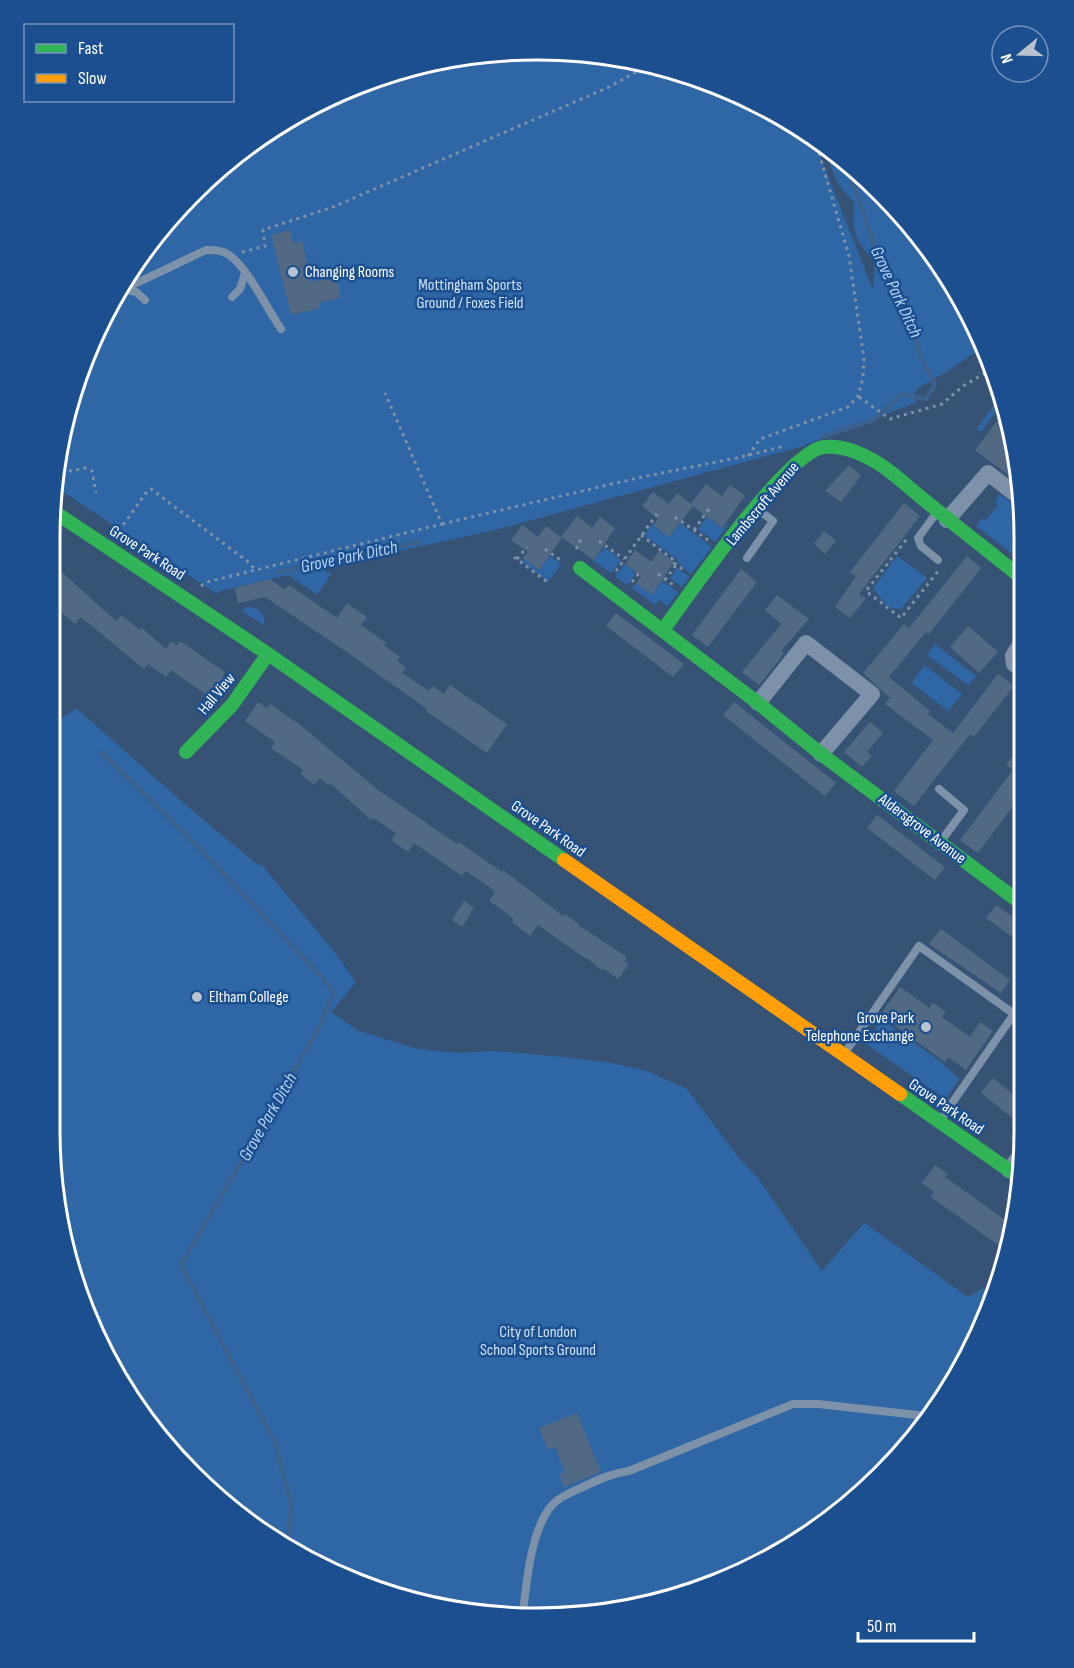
<svg xmlns="http://www.w3.org/2000/svg" width="1074" height="1668" font-family="'Sofia Sans Condensed',sans-serif">
<style>
.green{fill:#2f66a5}
.lines{fill:none;stroke-linecap:round;stroke-linejoin:round}
.stream{stroke:#3b618d;stroke-width:4.5}
.building{fill:#526984}
.path{stroke:#7d92a8;stroke-width:3;stroke-dasharray:3 4.5;stroke-linecap:butt}
.lane{stroke:#7d92a8;stroke-width:8}
.street{stroke:#7d92a8;stroke-width:16}
.fast{stroke:#30b455;stroke-width:14}
.slow{stroke:#ff9f0a;stroke-width:14}
.poi-dot{fill:#b9c2ce;stroke:#1b4f8f;stroke-width:2}
.labels{text-anchor:middle;dominant-baseline:central;stroke-width:5;stroke-linejoin:round;paint-order:stroke}
.poi-label{font-size:16px;fill:#fff;stroke:#1b4f8f;text-anchor:start}
.park-label{font-size:16px;fill:#cfe3fa;stroke:#1b4f8f}
.street-label{font-size:16px;fill:#fff;stroke:#1b4f8f}
.water-label{font-size:18px;font-style:italic;fill:#b5d3f5;stroke:#1b4f8f}
.rim{fill:none;stroke:#fff;stroke-width:3}
</style>
<rect width="100%" height="100%" fill="#365274"/>
<path class="green" d="M505,51L600,54L693,75L780,115L813,138L873,290L875,262C853,237 853,235 854,202C839,187 829,172 829,150C839,157 850,163 859,171C910,219 959,281 984,346L945,373L919,387L914,394L917,402L800,447L491,531L326,567V573H332L317,595L289,575L220,591L217,594L54,486V473L100,322L170,216L240,150L321,100L410,66Z
M993,372L1002,394L986,384Z
M995,404L1000,405L1008,411L1009,419L997,410L982,431H978L977,428Z
M1000,494L1023,512V562L976,526L982,518L986,520L998,505L995,502Z
M707,517L723,529L726,524L728,525L715,542L698,529Z
M680,523L712,547L691,574L677,562L678,560L644,535L652,524L669,537Z
M604,547L621,560L611,573L593,561Z
M549,556L561,564L548,582L522,561L523,558L539,570Z
M897,556L927,578L900,610L897,608L893,609L885,604L873,588Z
M625,564L636,573L627,585L615,576Z
M677,568L690,577L682,587L670,578Z
M662,581L678,592L668,606L659,600L655,605L632,588L636,583L652,594Z
M248,607C258,607 263,612 265,621L263,625L241,610Z
M935,644L976,676L969,686L927,655Z
M924,665L962,694L948,711L912,683Z
M76,708L187,806L259,866L261,864L333,950L356,982L331,1012L359,1031L418,1049L458,1053L494,1051L533,1054L608,1062L647,1071L687,1089L739,1158L758,1178L822,1271L863,1224H866L968,1297L997,1281L987,1318L904,1452L808,1537L664,1602L505,1617L380,1593L240,1518L132,1402L75,1287L50,1131L52,721L63,718Z
M882,1020L940,1061L959,1079L946,1099L866,1044Z"/>
<g class="lines">
<path class="stream" d="M821,437L874,420L902,394L926,399L935,385L922,359L906,307L878,257L846,161
M278,572L419,542
M101,752L190,839L321,976L334,993L316,1033L181,1265L275,1443L291,1503L289,1544"/>
</g>
<path class="building" d="M290,230L293,243L302,241L311,282L336,276L341,297L319,303L320,308L291,315L271,235Z
M1000,417L1010,425L1017,467L1010,476L975,450Z
M849,465L861,476L841,502L825,491Z
M706,484L722,496L730,485L745,496L722,528L693,506L669,537L653,525L658,519L642,506L653,492L669,504L677,493L691,504Z
M904,503L920,516L859,594L866,598L850,618L835,607L856,576L850,572Z
M577,516L592,528L600,517L615,528L594,560L561,537Z
M522,525L538,537L546,526L562,538L539,570L523,558L528,552L511,540Z
M824,531L836,541L825,554L814,544Z
M635,550L651,562L659,551L674,562L652,595L636,583L641,576L625,564Z
M967,556L981,568L929,634L926,632L889,677L930,711L928,714L953,733L998,674L1014,686L974,737L970,734L914,806L894,791L933,740L885,704L890,698L863,673L904,624L909,628Z
M53,564L116,621L121,615L140,630L142,628L166,649L171,641L177,645L180,641L225,672L223,677L228,681L215,701L171,670L166,677L148,664L144,669L81,617L75,624L53,605Z
M741,569L757,582L708,647L692,635Z
M270,579L285,590L289,585L337,618L347,603L367,617L361,625L386,643L384,645L400,657L397,661L406,668L402,673L429,691L433,686L444,694L450,685L507,724L487,753L426,711L427,709L344,650L265,597L238,603L235,588Z
M777,595L809,619L781,651L784,654L759,685L742,672L781,624L765,610Z
M616,613L684,664L673,677L606,626Z
M968,626L998,652L979,673L950,647Z
M258,702L267,708L270,704L299,724L377,789L457,844L459,842L502,872L503,870L563,916L565,914L579,924L578,925L627,957L624,961L629,964L618,979L604,969L601,970L587,958L586,959L538,925L530,936L512,922L514,920L508,914L489,901L495,893L491,888L466,871L462,876L414,843L408,852L391,840L396,833L373,818L371,820L330,783L328,785L320,778L314,785L300,773L303,770L271,748L275,742L245,721Z
M734,702L836,783L825,796L723,715Z
M870,722L883,733L867,752L872,756L862,767L844,752Z
M1022,744V794L978,853L960,840L1013,770L1006,765Z
M877,815L945,867L935,880L867,828Z
M464,901L474,908L462,927L452,920Z
M996,905L1022,924V944L986,918Z
M941,929L1010,980L1001,993L929,944Z
M900,987L929,1008L933,1003L946,1012L942,1017L970,1037L980,1022L993,1031L966,1070L948,1057L945,1062L880,1015Z
M993,1078L1013,1094L1021,1084V1125L981,1093Z
M935,1165L948,1174L945,1177L1012,1225L1005,1250L931,1197L934,1192L922,1183Z
M577,1413L601,1472L564,1487L559,1474L565,1472L555,1447L548,1450L539,1428Z"/>
<g class="lines">
<path class="path" d="M242,252L265,246L263,230L333,207L609,87L649,65
M859,397L890,419L942,404L963,386L992,369
M748,456L760,439L848,407L858,396L863,377L864,359L849,256L815,139
M57,461L71,471L86,468L92,471L96,493
M675,517L708,540
M442,524L642,477L736,458L785,446
M694,530L711,506
M119,531L148,490L151,489L251,564L255,571
M641,535L675,561L674,563L684,570
M906,540L866,591L901,618L939,570
M599,541L624,559
M545,549L563,562
M576,549L582,538
M514,557L550,584
M517,559L527,547
M616,571L657,514
M658,574L673,585
M665,580L676,565
M632,582L640,572
M201,586L207,582L442,524L385,393"/>
<path class="lane" d="M124,289L136,292L145,300
M120,291L206,250C214,250 222,250 229,255C247,267 268,310 281,329
M232,297L240,289L245,273
M937,512L918,538L921,546L938,560
M747,558L773,521L756,508
M939,789L964,810L941,841
M844,1054L919,946L1014,1014L941,1119
M521,1616L523,1612C527,1580 531,1528 553,1504C562,1495 574,1491 585,1486C600,1479 613,1473 629,1471L793,1404H818L926,1416"/>
<path class="street" d="M947,520L988,473L1023,500
M1023,671L1014,664L1013,656L1023,640
M758,703L806,643L872,694L821,754
M1009,1170L1021,1155"/>
<path class="fast" d="M53,511L268,654L564,860
M580,568L758,703L821,754L1022,904
M663,630C689,595 787,451 824,447C842,445 861,453 876,462C893,472 908,487 923,499C956,526 990,552 1023,579
M186,752L232,705L268,654
M900,1094L1020,1178"/>
<path class="slow" d="M564,860L900,1094"/>
</g>
<g class="poi-dot">
<circle cx="293" cy="272" r="6"/>
<circle cx="197" cy="997" r="6"/>
<circle cx="926" cy="1027" r="6"/>
</g>
<g class="labels">
<g class="poi-label">
<text x="305" y="272">Changing Rooms</text>
<text x="209" y="997">Eltham College</text>
<text x="914" y="1018" text-anchor="end">Grove Park<tspan x="914" dy="18">Telephone Exchange</tspan></text>
</g>
<g class="park-label">
<text x="470" y="285">Mottingham Sports<tspan x="470" dy="18">Ground / Foxes Field</tspan></text>
<text x="538" y="1332">City of London<tspan x="538" dy="18">School Sports Ground</tspan></text>
</g>
<g class="street-label">
<text transform="translate(763 504) rotate(-50)">Lambscroft Avenue</text>
<text transform="translate(147 553) rotate(33)">Grove Park Road</text>
<text transform="translate(217 694) rotate(-50)">Hall View</text>
<text transform="translate(548 829) rotate(35)">Grove Park Road</text>
<text transform="translate(922 829) rotate(37)">Aldersgrove Avenue</text>
<text transform="translate(946 1107) rotate(34)">Grove Park Road</text>
</g>
<g class="water-label">
<text transform="translate(896 292) rotate(65)">Grove Park Ditch</text>
<text transform="translate(349 557) rotate(-12)">Grove Park Ditch</text>
<text transform="translate(268 1117) rotate(-60)">Grove Park Ditch</text>
</g>
</g>
<path d="M0 0H1074V1668H0ZM537 60H537A477 477 0 0 1 1014 537V1131A477 477 0 0 1 537 1608H537A477 477 0 0 1 60 1131V537A477 477 0 0 1 537 60Z" fill="#1b4f8f" fill-rule="evenodd"/>
<path class="rim" d="M537 60H537A477 477 0 0 1 1014 537V1131A477 477 0 0 1 537 1608H537A477 477 0 0 1 60 1131V537A477 477 0 0 1 537 60Z"/>
<rect x="24" y="24" width="210" height="78" fill="#1b4f8f" stroke="#7695bc" stroke-width="1.5"/>
<rect x="36" y="44" width="30" height="9" fill="#30b455" stroke="#7695bc" stroke-width="1.5"/>
<text x="78" y="54" font-size="18" fill="#ffffff">Fast</text>
<rect x="36" y="74" width="30" height="9" fill="#ff9f0a" stroke="#7695bc" stroke-width="1.5"/>
<text x="78" y="84" font-size="18" fill="#ffffff">Slow</text>
<g transform="translate(1020 54) rotate(251)"><circle r="28" fill="#1b4f8f" stroke="#7695bc" stroke-width="1.5"/>
<path d="M0-4.5L10 22L0 15L-10 22Z" fill="#b9c2ce"/>
<text y="-9" font-size="16" font-weight="bold" text-anchor="middle" fill="#ffffff">N</text>
</g>
<path d="M858 1632v9h116v-9" fill="none" stroke="#ffffff" stroke-width="3"/>
<text x="867" y="1632" font-size="18" fill="#ffffff" stroke="#1b4f8f" stroke-width="4.5" paint-order="stroke">50 m</text>
</svg>
